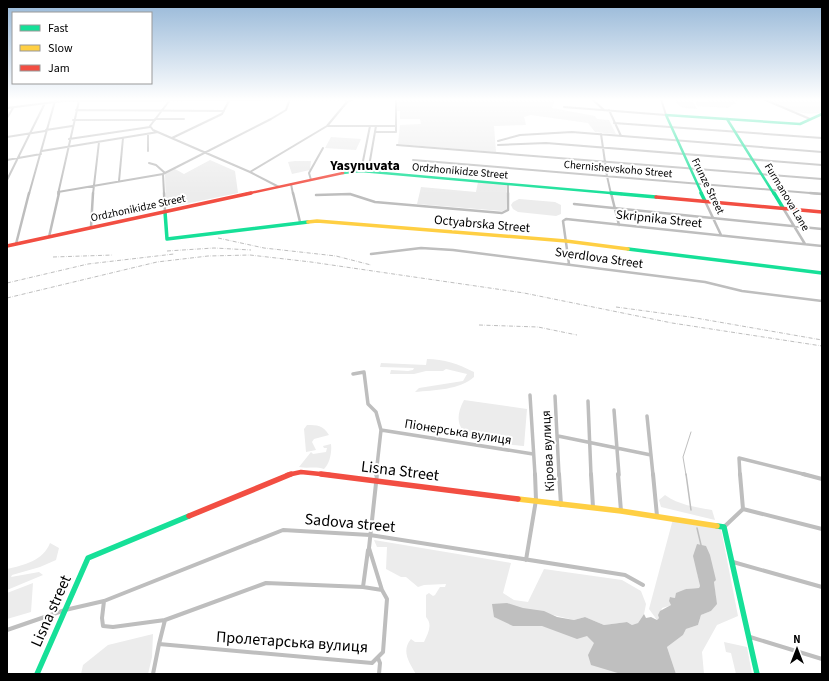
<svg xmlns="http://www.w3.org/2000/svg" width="829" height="681" font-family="'Source Sans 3',sans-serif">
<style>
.green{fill:#ececec}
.water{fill:#bfbfbf}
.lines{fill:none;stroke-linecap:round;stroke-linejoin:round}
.stream-far1{stroke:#bfbfbf;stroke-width:1}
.stream{stroke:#bfbfbf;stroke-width:1.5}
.street-far3{stroke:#bebebe;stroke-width:2}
.street-far2{stroke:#bebebe;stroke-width:2.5}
.street-far1{stroke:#bebebe;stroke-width:3.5}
.street{stroke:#bebebe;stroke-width:4}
.fast-far2{stroke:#16e098;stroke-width:2.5}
.fast-far1{stroke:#16e098;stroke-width:3.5}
.fast{stroke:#16e098;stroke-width:5.5}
.slow-far1{stroke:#ffcf43;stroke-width:3.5}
.slow{stroke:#ffcf43;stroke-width:5.5}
.jam-far3{stroke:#f24e42;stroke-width:2.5}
.jam-far2{stroke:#f24e42;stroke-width:3.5}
.jam-far1{stroke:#f24e42;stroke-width:4.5}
.jam{stroke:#f24e42;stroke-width:5.5}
.rail{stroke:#bebebe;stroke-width:1;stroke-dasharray:4 1.5 0.5 1.5;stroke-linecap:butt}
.labels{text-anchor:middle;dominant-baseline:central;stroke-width:4;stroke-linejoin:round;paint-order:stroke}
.far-street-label{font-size:11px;fill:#000;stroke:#fff}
.street-label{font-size:13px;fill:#000;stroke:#fff}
.far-district-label{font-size:14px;font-weight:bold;fill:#000;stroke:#fff}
.near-street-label{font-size:16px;fill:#000;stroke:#fff}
</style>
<rect width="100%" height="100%" fill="#fff"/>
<path class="green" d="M397,99H555L552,108L595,116L597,119L609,120L616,134L595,132L588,123L531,115L524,117L526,125L494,126L496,152L398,144L400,125L421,124L420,119H400V111H397Z
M675,99H692L697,109C688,108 678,110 675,99Z
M705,99H736L737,102H735L736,104H733L728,108L697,106L695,101L706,102Z
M766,99H822V112C803,118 783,107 766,99Z
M331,137L361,139L356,150L325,148Z
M210,160L235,171L238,193L166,208L165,174L175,169L184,174Z
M295,161H311L310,170L292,174L288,162Z
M478,182L507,184L506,210L502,211L417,204L421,187L476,192Z
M519,199L555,202L561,205V214L556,216L518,212L513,209L511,205L513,202Z
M427,359C444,359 458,364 474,372V377C460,390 434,390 415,392L419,388L463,381L467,374L446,369L443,371H426L414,374H390L391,370L408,371L413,370L414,368L380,367L381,363L426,365Z
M464,400L527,409L524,446C497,443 441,443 464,400Z
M307,425C317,425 323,425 329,435L314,439L312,442L316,450L306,452L304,429Z
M331,444C332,451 330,464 324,469C315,466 308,469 299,467L311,452L313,454L326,452L327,448H324L323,446Z
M665,495C679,505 695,507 712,510L715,520L661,507L659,500Z
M673,519L721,529L738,616L717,625L702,652L704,674H676L667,647L683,635L686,629L698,625L701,615L711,611L716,599L714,582L716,579L697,572L700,586L699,588L686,589L675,598L670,597L672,605L662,608L659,618L657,620L649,609Z
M374,540L511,563L503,593L514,600L528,602L544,569L622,580L641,591L646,604L644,614L638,623L632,625L627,622L604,625L585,617L574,620L549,614L599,633L647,674H416C409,662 401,651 411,639L415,642H424C428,633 433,625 426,617V595L429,593L433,596L435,595L440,587H445L446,584L424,585L418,587L406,577H401L386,569L387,547H377Z
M50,543L59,548L56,560L40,567L12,575L11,577L39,572L43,575L7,590V569C24,565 43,561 50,543Z
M33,583L31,612L7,619V593Z
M153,634L152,657L148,674H81L83,665L108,645Z
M724,642L747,647L752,674H736L731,653L726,652Z"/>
<path class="water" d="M697,544L706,546L710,555L716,580L714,582L717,604L711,611L701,615L698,625L686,629L683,635L667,647L676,674H621L591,665L588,655L594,643L587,636L577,639L542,626H513L494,617L492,604L507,603L523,608L544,611L557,617L574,620L585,617L604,625L627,622L632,625L638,623L644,614L646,618L651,617L657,620L659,618L658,615L660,611L671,605L669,601L670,597L675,598L676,593L686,589L699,588L700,586L693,556Z"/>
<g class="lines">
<path class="stream-far1" d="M686,475L683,457L691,432"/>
<path class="stream" d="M686,474L691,510
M697,528L701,545"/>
<path class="street-far3" d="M592,99L604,110
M763,99L810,119
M170,100L150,126L153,130L250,172L279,187
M347,102L353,99
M564,107L666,115L661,99
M7,108L63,101L344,99
M76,110L224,111
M609,110L621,136
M7,118L13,108
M155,119H184
M73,120H155
M614,123L822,138
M327,126H396
M46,130L72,126
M375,132H396V99
M148,134V151
M601,134L607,176L611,194
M7,137L45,131
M172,138L222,114L230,99
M69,139L150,127
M498,141L520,135L572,132L822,152
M397,145L822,179
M498,145L546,143L822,165
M42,151L158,132
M7,160L41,154
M413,160L822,194
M149,163L156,165L165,173
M361,171L370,126
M250,172L327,126L347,102L344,99
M368,172L376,126
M7,180L45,103
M311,180L309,173L323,148
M119,181L123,138
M291,184L293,194
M508,184V194
M58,192L163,174
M29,194L55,101
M58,194L79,101
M93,194L99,142
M164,194L163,174L271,119L286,110L290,99"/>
<path class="street-far2" d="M164,193L165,212
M293,193L300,222
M611,193L619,225
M810,193L822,194
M316,195L350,194L375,202L502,213L508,210V193
M705,201L721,235
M574,204L822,229
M783,208L805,244
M91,227L93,193
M49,237L59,193
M16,244L29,193
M371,254L421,248L453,250L705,282L742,291L822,301
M569,264L563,221L566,219L822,246"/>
<path class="street-far1" d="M353,374L364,372L368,404L376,412L381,430L376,475
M530,395L535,475
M555,396L559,475
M588,401L591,475
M614,410L619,475
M647,416L653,475
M381,430L533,454
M558,436L651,455
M740,475L739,458L807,475"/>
<path class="street" d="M559,474L561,505
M591,474L593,507
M618,474L621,511
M653,474L657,516
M803,474L822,479
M743,509L822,529
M724,527L743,509L740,474
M526,560L536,500L535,474
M733,562L822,587
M363,587L368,550
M104,601L102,618L103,626L113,627L165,620L159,644L372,663L383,652L387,599L382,590L369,548L377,474
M165,620L266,583L363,587L382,590
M7,630L65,610L104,601L283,530L370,535L625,575L643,585
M750,637L822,659
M378,658L380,663L379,674
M153,674L159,644"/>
<path class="fast-far2" d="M727,119L774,194
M343,173L361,171L622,194
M702,194L666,115L800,124L822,114"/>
<path class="fast-far1" d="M611,193L656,197
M701,193L705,201
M774,193L783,208
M165,212L167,239L308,222
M628,249L822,273"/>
<path class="fast" d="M717,526L724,527L757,674
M37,674L88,558L189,516"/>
<path class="slow-far1" d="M308,222L317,221L566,241L628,249"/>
<path class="slow" d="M518,499L621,511L717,526"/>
<path class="jam-far3" d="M246,194L343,173"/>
<path class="jam-far2" d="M656,197L822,212
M7,246L251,193"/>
<path class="jam-far1" d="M287,475L301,472L330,475"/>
<path class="jam" d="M321,474L518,499
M189,516L291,474"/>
<path class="rail" d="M218,238L264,248L336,256L371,265
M167,251L214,248L251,250
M53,257L113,255
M7,283L88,264L174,254
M7,298L157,262L208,256L250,255L311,262L524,293L672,323L822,346
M616,307L690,317L822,340
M479,325L538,327L577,335"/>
</g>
<linearGradient id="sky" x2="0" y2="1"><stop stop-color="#97b8d8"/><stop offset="0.51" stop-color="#fff"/><stop offset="1" stop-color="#fff" stop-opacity="0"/></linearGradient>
<rect width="829" height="195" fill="url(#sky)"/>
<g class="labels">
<g class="far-street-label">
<text transform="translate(618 169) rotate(5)">Chernishevskoho Street</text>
<text transform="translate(460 171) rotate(5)">Ordzhonikidze Street</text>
<text transform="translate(708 186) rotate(64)">Frunze Street</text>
<text transform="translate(787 197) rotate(59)">Furmanova Lane</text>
<text transform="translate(138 208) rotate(-12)">Ordzhonikidze Street</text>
</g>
<g class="street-label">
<text transform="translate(659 219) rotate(6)">Skripnika Street</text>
<text transform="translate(482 224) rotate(5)">Octyabrska Street</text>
<text transform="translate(599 258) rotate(8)">Sverdlova Street</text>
<text transform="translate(458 432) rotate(9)">Піонерська вулиця</text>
<text transform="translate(548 451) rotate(-93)">Кірова вулиця</text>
</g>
<g class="far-district-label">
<text x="365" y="166">Yasynuvata</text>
</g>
<g class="near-street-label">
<text transform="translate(400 471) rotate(7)">Lisna Street</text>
<text transform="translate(350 523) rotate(5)">Sadova street</text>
<text transform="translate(51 611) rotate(-66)">Lisna street</text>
<text transform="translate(292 642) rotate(4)">Пролетарська вулиця</text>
</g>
</g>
<rect width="829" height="681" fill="none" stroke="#000000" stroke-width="16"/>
<rect x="12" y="12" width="140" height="72" fill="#ffffff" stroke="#999999"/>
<rect x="20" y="25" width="20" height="6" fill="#16e098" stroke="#999999"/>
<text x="48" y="32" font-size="12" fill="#000000">Fast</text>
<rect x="20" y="45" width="20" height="6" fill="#ffcf43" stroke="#999999"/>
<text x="48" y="52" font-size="12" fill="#000000">Slow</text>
<rect x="20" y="65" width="20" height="6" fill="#f24e42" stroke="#999999"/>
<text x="48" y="72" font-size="12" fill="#000000">Jam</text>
<g transform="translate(797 649)" stroke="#ffffff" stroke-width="3" paint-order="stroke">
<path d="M0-3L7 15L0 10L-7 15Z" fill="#000000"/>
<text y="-6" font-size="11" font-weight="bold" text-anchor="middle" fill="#000000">N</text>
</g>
</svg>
